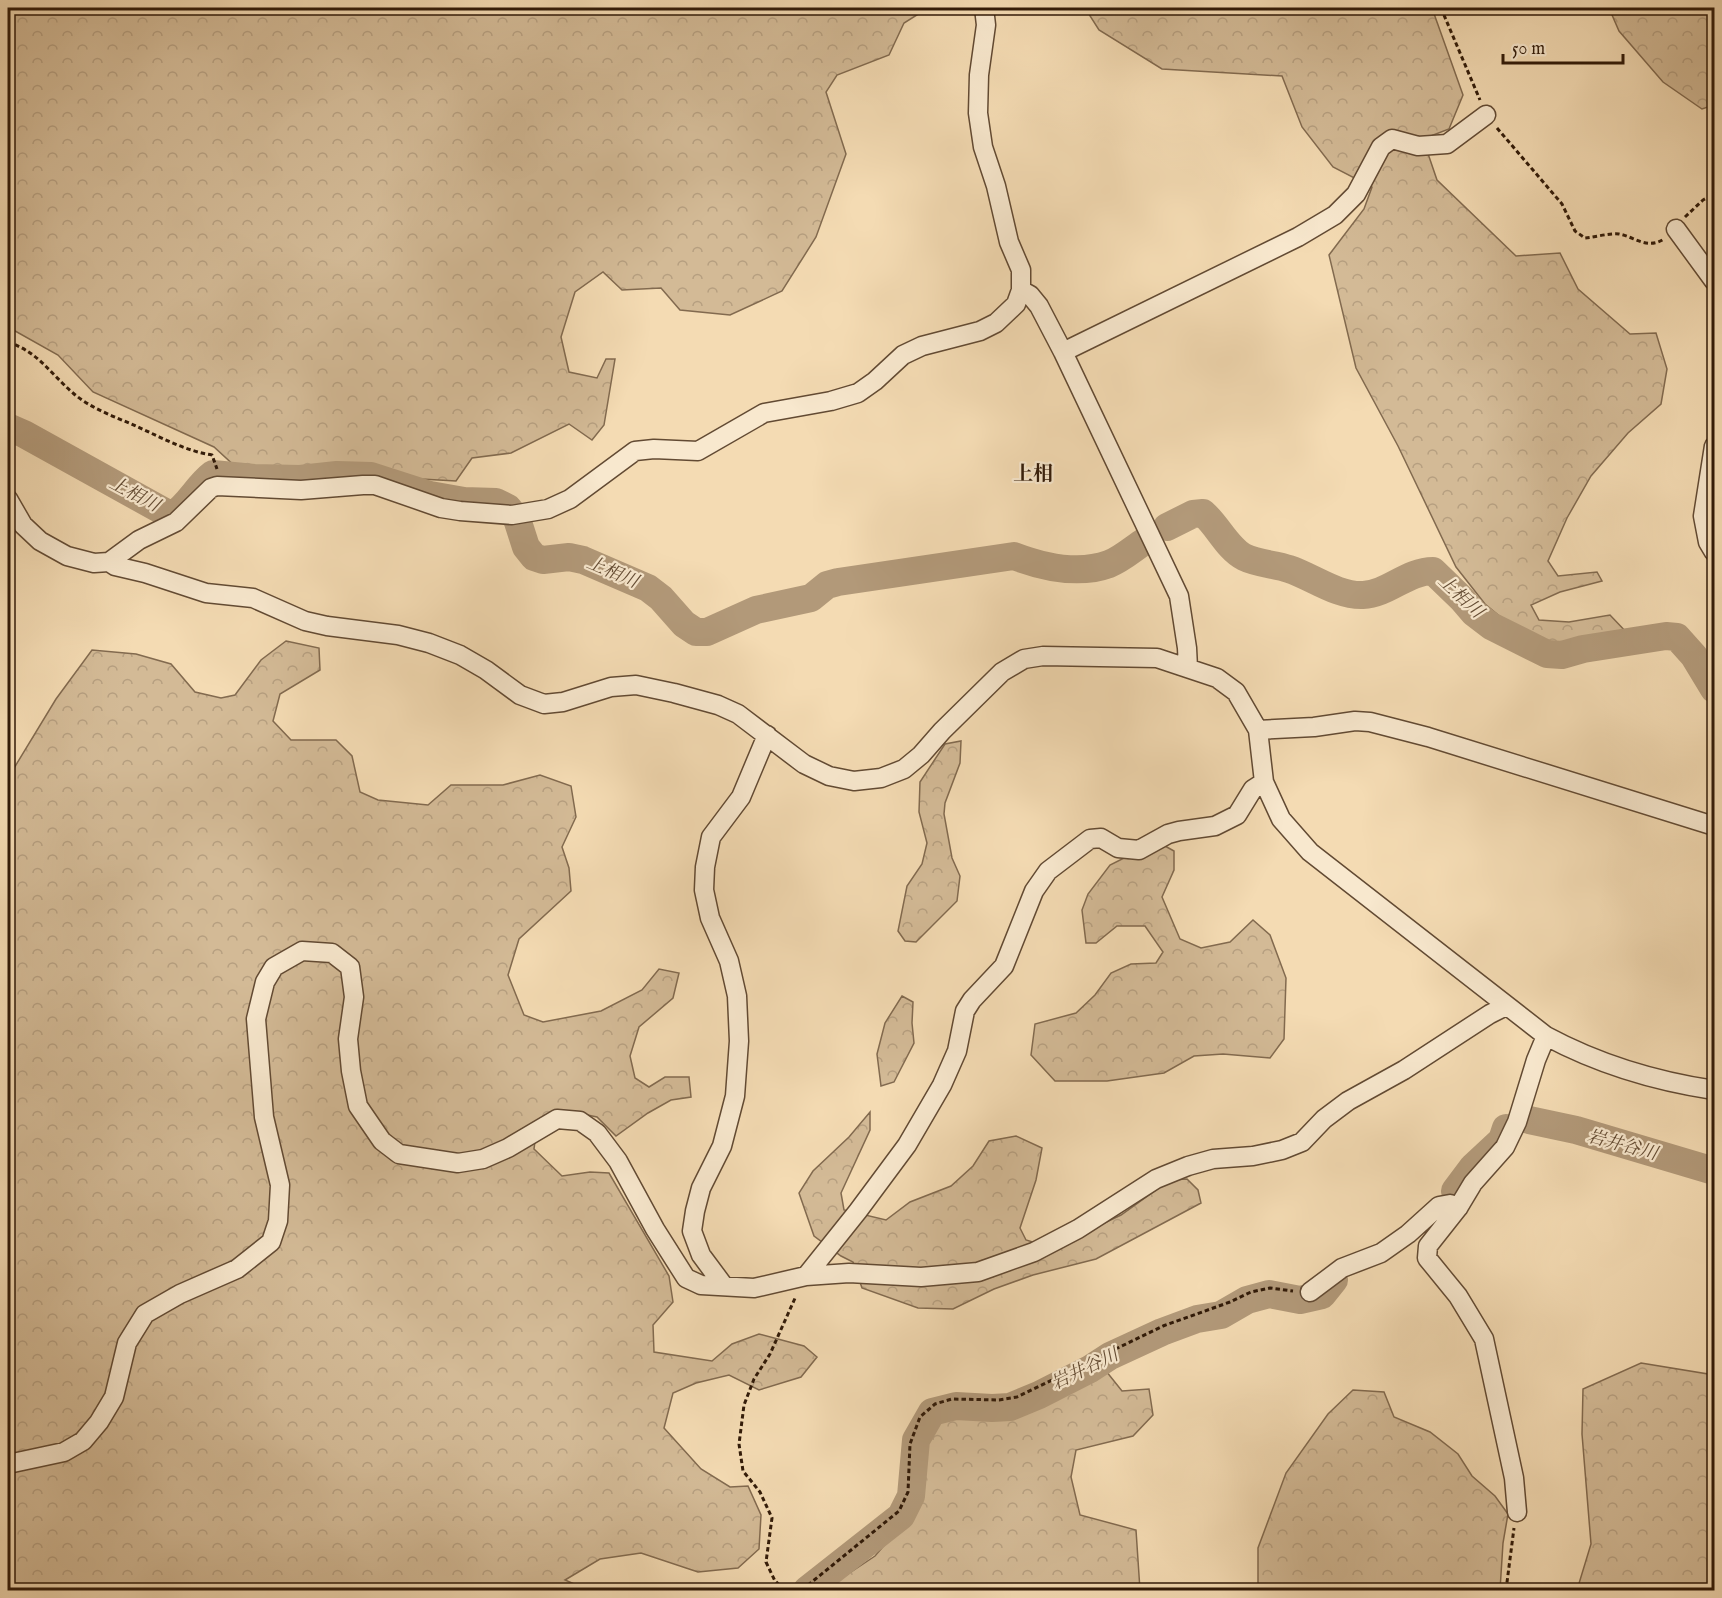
<svg xmlns="http://www.w3.org/2000/svg" width="1722" height="1598" font-family="'IM FELL English','Noto Serif JP',serif">
<style>
.forest{fill:url(#forest-crowns);stroke:#826a4f;stroke-width:1.5}
.lines{fill:none;stroke-linecap:round;stroke-linejoin:round}
.river{stroke:#b29979;stroke-width:28}
.minor-casing{stroke:#624a33;stroke-width:21}
.path{stroke:#311a08;stroke-width:3;stroke-dasharray:4.5 3;stroke-linecap:butt}
.minor{stroke:#f8e8ce;stroke-width:18}
.labels{text-anchor:middle;dominant-baseline:central;stroke-width:4.5;stroke-linejoin:round;paint-order:stroke}
.water-label{font-size:18px;font-style:italic;fill:#654d35;stroke:#f8e8ce}
.quarter-label{font-size:20px;font-weight:bold;fill:#311a08;stroke:#f8e8ce}
</style>
<defs>
<pattern id="forest-crowns" width="20" height="18" patternUnits="userSpaceOnUse" patternTransform="scale(1.5)"><rect width="20" height="18" fill="#d3ba96"/><path d="M2 6a3 3 0 1 1 6 0M12 15a3 3 0 1 1 6 0" fill="none" stroke="#b69f80"/></pattern>
</defs>
<rect width="100%" height="100%" fill="#f4dbb3"/>
<filter id="stains"><feTurbulence type="fractalNoise" baseFrequency=".00333" numOctaves="4"/><feColorMatrix values="0 0 0 0 .2 0 0 0 0 .09 0 0 0 0 .02 0 0 0 .5 -.17"/></filter>
<radialGradient id="worn" r=".72"><stop offset=".6" stop-color="#630" stop-opacity="0"/><stop offset="1" stop-color="#630" stop-opacity=".3"/></radialGradient>
<path class="forest" d="M8,8H928L904,23L889,55L837,75L826,92L846,154L816,237L782,291L730,315L680,310L661,288L622,290L603,272L575,292L561,337L569,372L597,378L606,359H615L604,425L592,440L569,424L511,453L472,458L456,481L421,479L363,466L297,471L238,469L214,447L93,392L58,355L8,327Z
M1085,8H1432L1463,95L1449,129L1423,139L1437,180L1516,256L1560,253L1578,289L1630,334L1656,333L1667,369L1661,404L1628,433L1591,476L1567,518L1548,561L1558,576L1597,572L1602,581L1560,592L1531,605L1539,620L1569,622L1610,615L1629,635L1553,646L1521,634L1485,604L1456,567L1398,446L1356,368L1329,255L1364,209L1372,187L1333,167L1302,127L1282,76L1162,69L1099,30Z
M1609,8H1714V105L1702,109L1663,82L1619,31Z
M286,641L319,648L320,670L280,694L273,721L291,740H336L352,756L360,792L378,800L428,805L451,785H503L540,775L571,786L576,817L562,847L569,868L571,891L519,939L508,975L524,1015L543,1022L601,1011L642,990L659,969L679,973L673,998L639,1027L630,1056L635,1078L649,1087L665,1077H689L691,1097L671,1100L648,1113L616,1136L597,1117L568,1111L537,1126L534,1149L562,1176L590,1172L609,1173L669,1276L673,1302L653,1325L654,1352L712,1361L732,1344L759,1334L804,1346L817,1357L801,1377L759,1390L729,1375L696,1383L673,1393L664,1428L701,1469L730,1487L748,1486L761,1515L759,1549L738,1568L698,1572L641,1553L600,1559L565,1580L588,1590H8V778L56,699L92,650L136,654L171,664L195,692L221,698L235,695L261,660Z
M961,741L960,763L945,803L944,814L952,858L960,876L957,901L916,942L905,941L898,931L907,886L922,864L927,843L919,812L920,782L945,744Z
M1165,846L1174,851V870L1162,897L1180,939L1201,948L1230,942L1253,920L1270,935L1286,978L1284,1039L1270,1058L1223,1054L1194,1056L1164,1073L1107,1081H1055L1031,1055L1035,1024L1076,1013L1095,995L1111,973L1131,964L1156,963L1163,952L1145,926H1117L1096,943H1086L1082,910L1088,894L1110,865L1126,857Z
M902,996L913,1002L912,1023L914,1043L894,1082L881,1086L877,1054L885,1023Z
M870,1112V1130L841,1193L844,1210L886,1220L910,1202L951,1186L973,1166L989,1141L1016,1136L1042,1148L1036,1180L1020,1228L1026,1240L1052,1248L1121,1215L1170,1180L1187,1179L1198,1190L1201,1203L1096,1259L1033,1275L994,1289L953,1309L918,1308L862,1288L853,1262L841,1256L814,1236L799,1193L813,1171L849,1137Z
M1641,1363L1714,1375V1590H1577L1591,1544L1582,1434L1583,1389Z
M1106,1371L1122,1391L1149,1389L1153,1415L1133,1436L1076,1450L1071,1477L1080,1515L1136,1530L1140,1590H824L875,1556L919,1505L922,1454L938,1419L963,1411L1014,1413Z
M1353,1390L1384,1392L1394,1417L1430,1432L1458,1454L1472,1476L1495,1496L1508,1514L1503,1543L1500,1590H1258V1548L1286,1473L1328,1414Z"/>
<g class="lines">
<path class="river" d="M8,427L24,434L172,516C189,505 197,486 213,474L254,478L300,479L337,475L371,476L430,495L464,501L496,502L508,508L517,519L526,547L534,557L543,560L569,557L583,560L648,588L661,598L684,624L696,632H707L756,610L811,598L827,585L838,582L1014,556C1043,567 1079,575 1109,564C1122,559 1134,548 1145,541
M1167,527L1193,514L1203,513C1218,526 1227,548 1244,557C1258,564 1275,564 1289,569C1313,577 1337,596 1363,595C1388,594 1407,571 1433,571L1462,599L1474,613L1491,626L1547,654L1562,655L1583,649L1666,636L1677,637L1694,656L1714,689
M1529,1120L1576,1130L1714,1171
M1455,1191L1473,1167L1502,1140L1506,1128
M807,1590L901,1516L911,1496L916,1440L932,1412L956,1406L992,1408L1010,1407L1039,1395L1090,1369L1110,1356L1162,1332L1197,1319L1221,1315L1247,1300L1269,1294L1300,1300L1322,1295L1334,1280"/>
<defs>
<path id="minor" d="M1676,229L1714,281
M1021,290L1030,295L1039,306L1063,352L1179,596L1187,648L1188,668
M1063,352L1298,237L1335,215L1356,194L1381,147L1392,139L1418,146L1447,144L1486,115
M1714,446L1703,516L1708,542L1714,552
M8,499L23,525L40,541L67,556L94,563L109,562L139,540L176,522L211,488L217,486L301,490L363,485H375L441,508L460,511L512,515L548,509L570,499L635,451L654,449L698,451L764,413L831,401L858,393L875,381L903,355L922,346L980,331L996,323L1016,304L1021,290V270L1009,242L996,186L983,147L978,113L979,75L986,25L984,8
M109,562L115,566L145,573L206,593L253,598L305,621L327,626L398,635L429,643L460,655L486,670L520,695L544,704L563,702L611,687L636,685L674,693L718,705L738,714L804,764L829,776L854,781L881,778L904,769L921,755L942,731L1002,672L1024,659L1043,656L1157,658L1217,678L1236,692L1258,730L1264,782L1281,819L1310,852L1546,1036C1600,1065 1654,1081 1714,1090
M1258,730L1314,727L1355,721L1370,722L1428,737L1714,826
M806,1276L858,1211L907,1145L942,1085L957,1051L965,1011L972,1000L1004,966L1034,891L1048,871L1090,839L1101,838L1118,848L1139,850L1168,834L1179,831L1215,826L1237,815L1253,789L1264,782
M724,1286L701,1255L692,1231L695,1211L701,1188L722,1146L735,1096L739,1041L737,996L729,961L710,918L704,890L705,867L711,837L741,797L767,735
M1310,1292L1342,1268L1381,1253L1408,1234L1439,1206L1450,1204L1459,1207
M8,1464L64,1452L83,1441L99,1422L114,1397L127,1343L145,1314L180,1294L237,1269L271,1242L278,1221L280,1185L264,1117L256,1019L265,982L274,967L302,951L332,953L350,967L354,997L348,1039L351,1071L358,1106L382,1141L399,1154L458,1163L483,1159L508,1148L557,1119L580,1121L597,1133L618,1161L655,1229L686,1278L701,1285L754,1288L806,1276L849,1273L921,1277L978,1272L1034,1252L1078,1229L1156,1179L1188,1166L1213,1159L1253,1156L1282,1150L1302,1142L1324,1119L1348,1101L1404,1070L1490,1014L1506,1006
M1517,1512L1514,1478L1484,1339L1458,1296L1427,1258L1428,1246L1458,1208L1473,1183L1505,1147L1517,1122L1536,1060L1546,1036"/>
</defs>
<use href="#minor" class="minor-casing"/>
<path class="path" d="M1441,8L1480,100
M1497,128L1562,204L1575,231L1585,238C1596,237 1609,233 1619,234C1635,237 1647,250 1664,239
M1685,217L1703,200L1714,194
M8,342C38,352 49,372 73,393C91,409 116,417 138,427C162,438 186,451 212,455L217,469
M785,1590L775,1581L766,1562L772,1518L760,1492L743,1471L739,1444L744,1405L754,1379L770,1354L796,1296
M802,1590L899,1511L908,1492L910,1444L920,1417L935,1404L952,1399L999,1400L1017,1397L1163,1326L1230,1302L1251,1292L1270,1288L1293,1291
M1506,1590L1514,1528"/>
<use href="#minor" class="minor"/>
</g>
<g class="labels">
<g class="water-label">
<text transform="translate(134 495) rotate(28)">上相川</text>
<text transform="translate(612 573) rotate(23)">上相川</text>
<text transform="translate(1460 597) rotate(43)">上相川</text>
<text transform="translate(1622 1146) rotate(15)">岩井谷川</text>
<text transform="translate(1085 1370) rotate(-26)">岩井谷川</text>
</g>
<g class="quarter-label">
<text x="1033" y="474">上相</text>
</g>
</g>
<rect width="1722" height="1598" fill="none" stroke="#f4dbb3" stroke-width="30"/>
<rect x="9" y="9" width="1704" height="1580" fill="none" stroke="#311a08" stroke-width="3"/>
<rect x="15" y="15" width="1692" height="1568" fill="none" stroke="#311a08" stroke-width="1.5"/>
<path d="M1503 54v9h120v-9" fill="none" stroke="#311a08" stroke-width="3"/>
<text x="1512" y="54" font-size="18" fill="#311a08" stroke="#f8e8ce" stroke-width="4.5" paint-order="stroke">50 m</text>
<rect width="100%" height="100%" filter="url(#stains)"/>
<rect width="100%" height="100%" fill="url(#worn)"/>
</svg>
